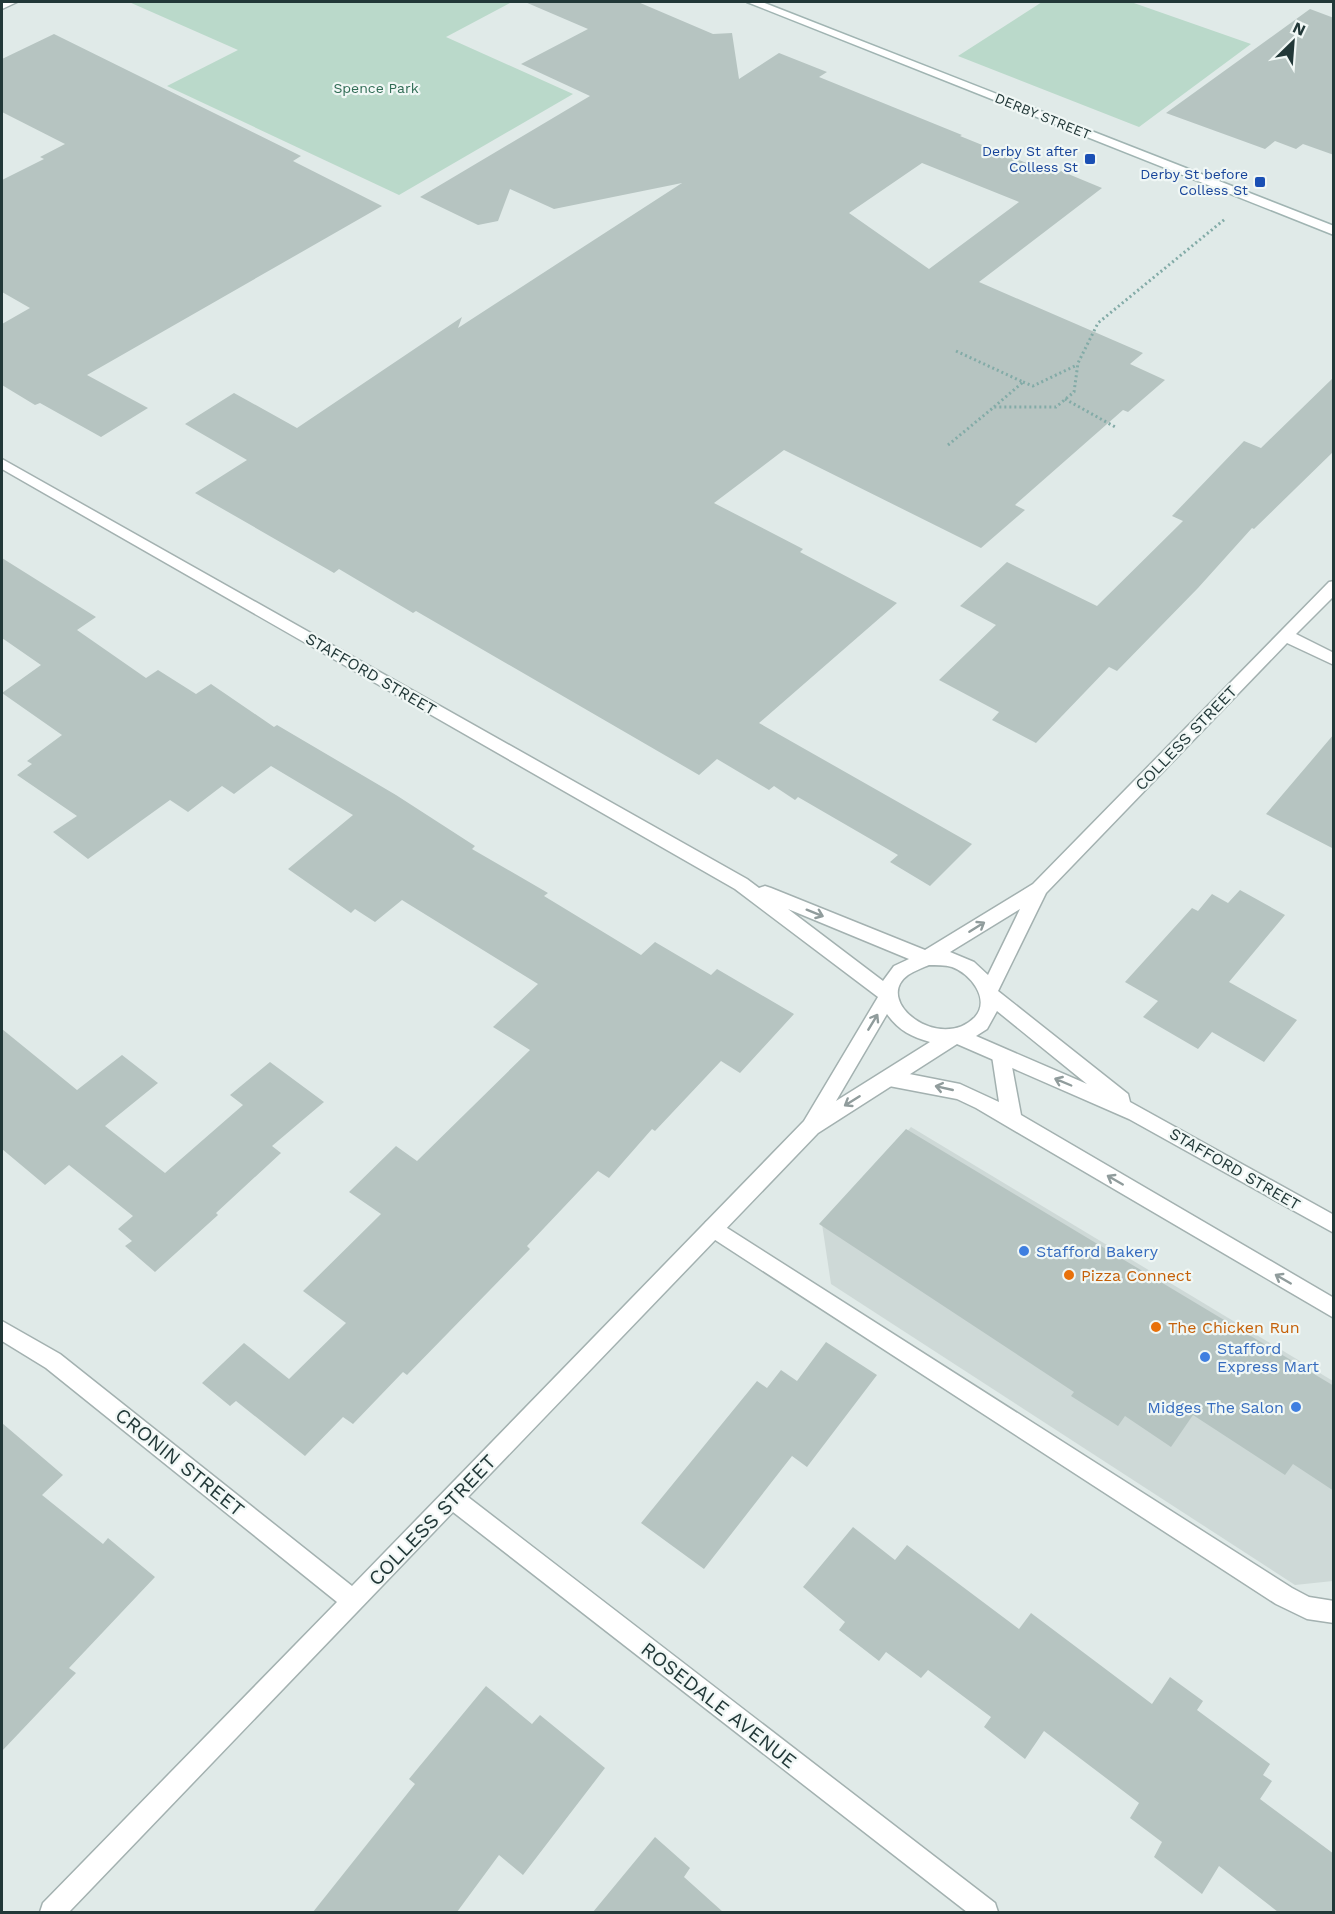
<svg xmlns="http://www.w3.org/2000/svg" width="1335" height="1914" font-family="'Work Sans',sans-serif">
<style>
.built{fill:#ced9d7}
.green{fill:#bad9ca}
.building{fill:#b6c4c1;fill-rule:evenodd}
.lines{fill:none;stroke-linecap:round;stroke-linejoin:round}
.lane-casing{stroke:#a3b1b0;stroke-width:3}
.street-casing{stroke:#a3b1b0;stroke-width:3}
.secondary-casing{stroke:#a0b4b2;stroke-width:3}
.path{stroke:#83aba7;stroke-width:3;stroke-dasharray:2 3;stroke-linecap:butt}
.lane{fill:#fff;fill-rule:evenodd}
.street{fill:#fff;fill-rule:evenodd}
.secondary{fill:#fff;fill-rule:evenodd}
.oneway{stroke:#909c9c}
.transit-dot{fill:#1a4fb4;stroke:#f0f7f5;stroke-width:2}
.shop-dot{fill:#3f7fe0;stroke:#f0f7f5;stroke-width:2}
.food-dot{fill:#e8710a;stroke:#f0f7f5;stroke-width:2}
.labels{text-anchor:middle;dominant-baseline:central;stroke-width:4.5;stroke-linejoin:round;paint-order:stroke}
.far-park-label{font-size:14px;fill:#306c55;stroke:#f0f7f5}
.far-street-label{font-size:14px;fill:#223838;stroke:#f0f7f5}
.far-transit-label{font-size:14px;fill:#164399;stroke:#f0f7f5;text-anchor:end}
.street-label{font-size:16px;fill:#223838;stroke:#f0f7f5}
.shop-label{font-size:16px;fill:#366cbe;stroke:#f0f7f5;text-anchor:start}
.food-label{font-size:16px;fill:#c56008;stroke:#f0f7f5;text-anchor:start}
.near-street-label{font-size:20px;fill:#223838;stroke:#f0f7f5}
</style>
<rect width="100%" height="100%" fill="#e0eae8"/>
<path class="built" d="M911,1127L1333,1381V1581L1295,1585L831,1284L822,1224Z"/>
<path class="green" d="M129,2H512L446,37L573,94L399,195L167,86L238,50Z
M1042,2H1131L1251,44L1139,127L958,56Z"/>
<path class="building" d="M525,2H638L713,34L732,33L739,79L779,53L827,72L819,77L962,135L960,136L1056,175L1061,171L1102,188L979,282L1143,353L1130,364L1165,380L1128,412L1123,410L1015,505L1025,510L981,548L784,450L714,503L803,549L800,552L897,603L759,723L972,844L930,886L890,862L898,855L798,797L795,800L774,786L769,790L717,759L699,775L416,611L413,613L339,569L334,573L195,493L247,460L185,424L234,393L297,428L462,317L458,328L682,183L554,209L510,189L498,221L478,225L420,197L590,96L521,64L588,29ZM922,163L1019,202L929,269L849,213Z
M1310,9L1334,18V155L1303,144L1296,149L1275,141L1265,149L1166,113Z
M54,34L301,156L293,161L382,206L87,375L148,408L101,437L40,403L35,405L2,385V324L30,308L2,292V180L44,159L40,157L65,144L2,112V59Z
M1334,377V451L1254,529L1252,528L1198,588L1117,671L1109,667L1036,743L992,720L999,712L939,680L996,625L960,606L1007,562L1097,606L1183,521L1172,516L1244,441L1261,448Z
M2,558L96,617L77,630L146,678L158,670L196,694L211,684L274,727L277,725L396,795L475,846L472,849L548,893L544,896L641,955L655,942L711,975L717,969L794,1014L740,1073L721,1061L655,1131L652,1129L609,1178L598,1171L527,1246L530,1249L407,1375L403,1372L353,1424L343,1417L305,1456L236,1401L230,1406L202,1383L244,1343L289,1379L346,1323L303,1291L381,1214L349,1192L396,1146L417,1161L530,1050L493,1027L538,984L402,900L375,922L355,909L351,913L288,869L353,815L271,766L234,794L222,786L188,812L170,800L88,859L53,832L77,816L17,775L32,764L27,761L62,735L2,693L41,665L2,638Z
M1334,734V849L1266,814Z
M1240,890L1285,915L1229,982L1297,1020L1264,1062L1212,1032L1198,1049L1143,1017L1158,1001L1125,982L1192,908L1198,911L1212,894L1228,903Z
M2,1029L77,1090L122,1055L158,1083L105,1126L165,1173L243,1105L230,1095L270,1062L324,1102L272,1146L281,1153L216,1213L218,1215L155,1272L125,1246L132,1241L118,1229L133,1216L69,1165L45,1185L2,1149Z
M906,1129L1334,1386V1491L1293,1464L1285,1475L1193,1415L1171,1447L1125,1416L1118,1426L1071,1396L1074,1392L819,1224Z
M826,1342L877,1375L807,1467L792,1456L704,1569L641,1523L757,1381L767,1388L781,1370L797,1381Z
M2,1423L63,1475L42,1495L103,1544L108,1538L155,1577L69,1668L76,1673L2,1751Z
M853,1527L895,1560L907,1545L1019,1629L1031,1613L1152,1704L1170,1677L1203,1701L1197,1710L1270,1764L1263,1775L1272,1781L1260,1799L1334,1854V1912H1278L1219,1866L1202,1894L1154,1857L1162,1842L1130,1818L1139,1803L1044,1731L1025,1759L984,1727L991,1717L928,1670L921,1678L886,1652L879,1661L839,1630L845,1622L803,1587Z
M486,1686L532,1724L540,1715L605,1768L523,1875L499,1855L457,1912H313L415,1784L409,1779Z
M655,1837L690,1868L684,1877L723,1912H593Z"/>
<g class="lines">
<defs>
<path id="lane" d="M1001,1048L1008,1051L1010,1056L1021,1115L1334,1298V1318L976,1108L957,1099L889,1086L882,1083L880,1078L882,1073L889,1070L960,1084L999,1102L992,1056L994,1051Z
M713,1219L1292,1588L1309,1597L1334,1601V1623L1307,1619L1276,1604L706,1234L703,1228L706,1222Z"/>
<path id="street" d="M2,2H17L2,9Z
M2,459L747,879L759,888L765,886L771,888L925,950L1033,884L1329,582L1334,581V596L1296,634L1334,653V665L1287,643L1046,893L998,991L1128,1094L1130,1102L1334,1215V1233L1129,1119L957,1044L818,1133L468,1497L995,1903L998,1912H967L453,1512L69,1912H40L43,1903L337,1602L46,1368L2,1341V1321L60,1354L352,1586L804,1121L878,997L735,889L2,469ZM788,909L909,959L894,966L883,981ZM1020,909L988,975L974,962L950,952ZM929,965C936,965 945,965 952,967C970,973 991,999 975,1017C940,1053 872,1001 908,975C914,971 922,968 929,965ZM997,1011L1087,1084L976,1036L987,1029ZM887,1014C898,1030 912,1037 930,1042L836,1101Z"/>
<path id="secondary" d="M747,2H762L1334,226V235Z"/>
</defs>
<use href="#lane" class="lane-casing"/>
<use href="#street" class="street-casing"/>
<use href="#secondary" class="secondary-casing"/>
<path class="path" d="M956,351L1023,382L994,407
M1023,382L1033,386L1077,365
M1065,399L1117,428
M948,445L994,407H1056L1074,392L1078,363L1098,323L1225,219"/>
<use href="#lane" class="lane"/>
<use href="#street" class="street"/>
<use href="#secondary" class="secondary"/>
</g>
<defs><path id="oneway-shaft" d="M-6 0H5M1.5-3L5.5 0L1.5 3" fill="none" stroke-width="1.6" stroke-linecap="round" stroke-linejoin="round" transform="scale(1.5)"/></defs>
<g class="oneway">
<use href="#oneway-shaft" transform="translate(815 913) rotate(22)"/>
<use href="#oneway-shaft" transform="translate(977 927) rotate(-32)"/>
<use href="#oneway-shaft" transform="translate(873 1022) rotate(-59)"/>
<use href="#oneway-shaft" transform="translate(1063 1082) rotate(-157)"/>
<use href="#oneway-shaft" transform="translate(944 1088) rotate(-167)"/>
<use href="#oneway-shaft" transform="translate(852 1101) rotate(148)"/>
<use href="#oneway-shaft" transform="translate(1115 1180) rotate(-150)"/>
<use href="#oneway-shaft" transform="translate(1283 1279) rotate(-150)"/>
</g>
<g class="transit-dot">
<rect x="1084" y="153" width="12" height="12" rx="3"/>
<rect x="1254" y="176" width="12" height="12" rx="3"/>
</g>
<g class="shop-dot">
<circle cx="1024" cy="1251" r="6"/>
<circle cx="1205" cy="1357" r="6"/>
<circle cx="1296" cy="1407" r="6"/>
</g>
<g class="food-dot">
<circle cx="1069" cy="1275" r="6"/>
<circle cx="1156" cy="1327" r="6"/>
</g>
<g class="labels">
<g class="far-park-label">
<text x="376" y="88">Spence Park</text>
</g>
<g class="far-street-label">
<text transform="translate(1043 116) rotate(22)">DERBY STREET</text>
</g>
<g class="far-transit-label">
<text x="1078" y="151">Derby St after<tspan x="1078" dy="16">Colless St</tspan></text>
<text x="1248" y="174">Derby St before<tspan x="1248" dy="16">Colless St</tspan></text>
</g>
<g class="street-label">
<text transform="translate(371 674) rotate(30)">STAFFORD STREET</text>
<text transform="translate(1186 738) rotate(-46)">COLLESS STREET</text>
<text transform="translate(1235 1169) rotate(30)">STAFFORD STREET</text>
</g>
<g class="shop-label">
<text x="1036" y="1251">Stafford Bakery</text>
<text x="1217" y="1348">Stafford<tspan x="1217" dy="18">Express Mart</tspan></text>
<text x="1284" y="1407" text-anchor="end">Midges The Salon</text>
</g>
<g class="food-label">
<text x="1081" y="1275">Pizza Connect</text>
<text x="1168" y="1327">The Chicken Run</text>
</g>
<g class="near-street-label">
<text transform="translate(180 1462) rotate(39)">CRONIN STREET</text>
<text transform="translate(432 1520) rotate(-46)">COLLESS STREET</text>
<text transform="translate(719 1705) rotate(38)">ROSEDALE AVENUE</text>
</g>
</g>
<rect width="1335" height="1914" fill="none" stroke="#223838" stroke-width="6"/>
<g transform="translate(1293 42) rotate(25)" stroke="#f0f7f5" stroke-width="4.5" paint-order="stroke">
<path d="M0-4.5L10 22L0 15L-10 22Z" fill="#223838"/>
<text y="-9" font-size="16" font-weight="bold" text-anchor="middle" fill="#223838">N</text>
</g>
</svg>
